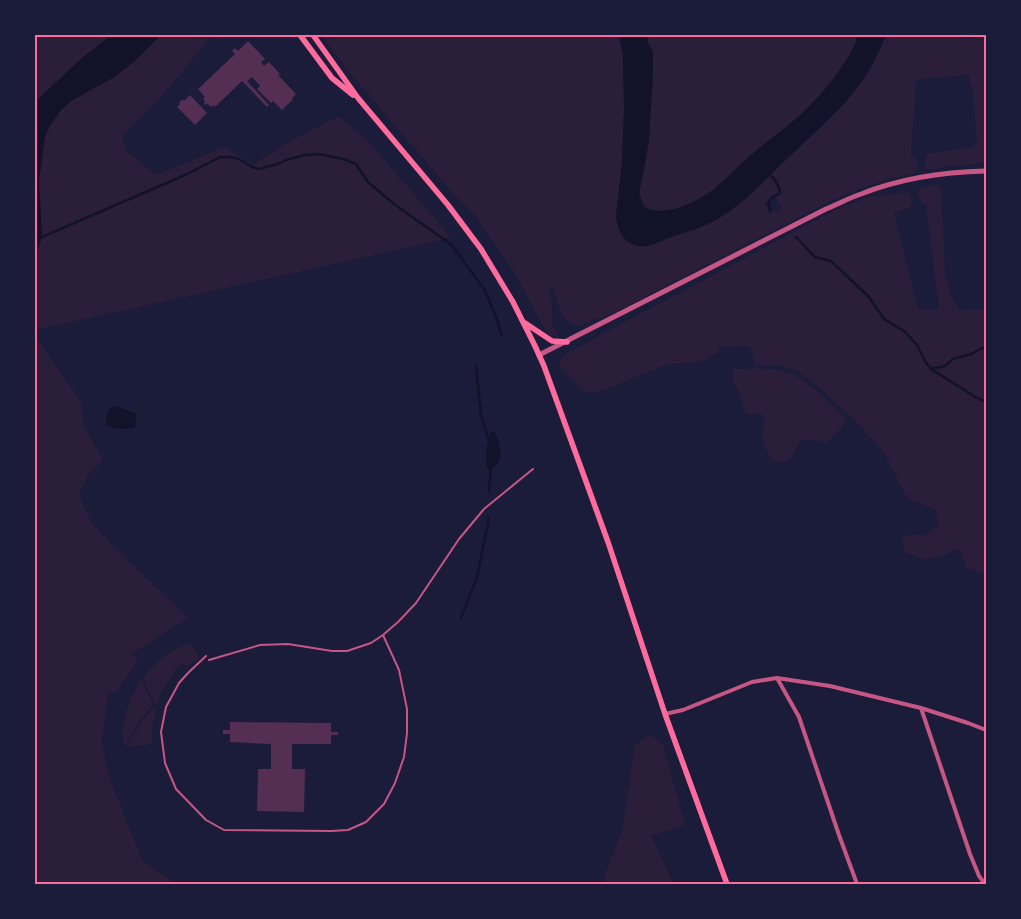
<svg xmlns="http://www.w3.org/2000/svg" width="1021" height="919" font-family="Bitter,serif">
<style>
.green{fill:#2a1e3b;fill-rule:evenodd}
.water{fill:#12122b}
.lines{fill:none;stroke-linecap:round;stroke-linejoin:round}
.stream{stroke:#12122b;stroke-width:2.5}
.building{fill:#542f53}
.service{stroke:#c65784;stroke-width:2}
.minor{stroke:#c65784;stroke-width:4}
.tertiary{stroke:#c65784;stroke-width:5}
.secondary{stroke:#ff6b9d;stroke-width:5.5}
.neatline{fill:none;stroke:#ff6b9d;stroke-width:2}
</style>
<rect width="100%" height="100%" fill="#1b1b3a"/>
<path class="green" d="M35,35H111L81,59L35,102Z
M161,35H213L160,98L122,136L126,150L156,175L224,147L253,165L283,145L339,116L370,143L450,236L438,241L35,330V257L42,237L39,181L45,137L49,127L61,110L71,101L116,76L136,60Z
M321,35H619L623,55L624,109L622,163L616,216L617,224L620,233L625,240L633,244L651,245L687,231L701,227L746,199L762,182L824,125L847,101L860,84L873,65L886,35H964L966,39H982L981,35H986V163H977L976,164L949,166L932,170L924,168L926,154L973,147L977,142L973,93L969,75L916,79L911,156L918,160L916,169L913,174L889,179L859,189L828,202L610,315L590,321L579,326C557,320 560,303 553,286L549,289L553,314C548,323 557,328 557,337L547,334L517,277L473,213L453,193L409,142L349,72ZM776,197L782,208L779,211L773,212L768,209L765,203Z
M647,35H857C857,43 851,52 847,59C833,81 817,100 798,117C782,131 766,142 750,156C731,173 715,192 691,203C677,210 658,214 644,207L639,193L646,159L649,138L653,74V52L648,43Z
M936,184L940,186L941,188L945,272L950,293L959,310L986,309V575L967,568L959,548L945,555L925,560L904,552L902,540L907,535H924L939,525L936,510L907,498L899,483L884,452L858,424L823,390L796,370L777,365H755L752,348L744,346L719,347L718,354L713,355L702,362L668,364L601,391L586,393L560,367V360L567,353L835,210L869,197L887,195L904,192L910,193L912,204L910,208L894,213L918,309H939L926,203L921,204L920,198L918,197V191L920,188Z
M35,336L81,402L84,427L103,459L87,477L79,495L90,521L121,554L189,618L181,622L136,651L131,654L137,659V661C132,668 119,690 114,693L110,691L107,699L102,741L108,774L142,860L176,884H35Z
M734,369C749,369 766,367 781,371C806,376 823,397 841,414C843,416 845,418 845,422C844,428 831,439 825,443L809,439L800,441C793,454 791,467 773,461L764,446L763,431L765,419L761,413L752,415L745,413L740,394L732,378Z
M188,643L191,644L199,657L188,666L182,663C170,676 161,690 156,706L143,678C155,662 170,651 188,643Z
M142,679L153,705L140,720L124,747C121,723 128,700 142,679Z
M154,707L156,708L152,728V744L126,747L141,722Z
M650,734L663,745L685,825L651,836L674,884H602L623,828L635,745Z"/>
<path class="water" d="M111,35H161L136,60L116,76L71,101L61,110L49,127L45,137L39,181L42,237L35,257V102L81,59Z
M619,35H647L648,43L653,52V74L649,138L646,159L639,193L644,207C658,214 677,210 691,203C715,193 731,172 750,156C766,142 782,131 798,117C817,100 833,81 847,59C851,52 857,43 857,35H886C877,57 867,76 852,94C836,114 816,130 798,148C772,172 749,200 718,219C702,228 683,233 665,239C660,241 656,244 651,245C630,251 618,235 616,216L622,163L624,109L623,55Z
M114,406L136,413L135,428C125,429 114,430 106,425C105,417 108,409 114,406Z
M491,432H495C500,446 507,461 489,470L486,467C486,455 486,444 491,432Z"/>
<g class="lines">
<path class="stream" d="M967,35L975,37L983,35
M769,174C774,179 780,185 780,193C770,199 767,198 770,212
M796,237L815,257L831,261L869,297L884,319L904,331L917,345L925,361L931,369L977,398L986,402
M35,238L42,237L185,175L220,157H231L239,159L252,167L259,169L278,164L286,160L305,155L319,154L343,159L356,164L368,182L394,204L449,243L457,252L484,289L495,314L502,336
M476,366L481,415L489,441
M930,368H936L945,366L953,359L971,354L986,346
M489,492L491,466
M461,618L477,577L489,518"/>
</g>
<path class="building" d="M248,41L265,59L261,62L264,66L269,62L280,74L278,75L296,94L292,98L293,99L282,110L273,101L271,103L257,89L260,86L252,77L247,81L269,105L267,107L242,81L215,107L213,105L211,107L207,103L206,105L204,103L205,101L203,99L205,97L198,89L235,54L232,51L235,48L238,51Z
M190,95L207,113L195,125L177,107L180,104L179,103L182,99L184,101Z
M230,722L331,723V732H338V735H331V744H292V769H305L304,812L257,811L258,769H271V744L230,742V734H223V730H230Z"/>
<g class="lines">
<path class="service" d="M206,656L188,673L179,683L166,707L161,732L165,763L176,789L206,820L224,830L331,831L348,830L366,822L384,804L395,783L404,757L407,733V709L399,670L383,635
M209,660L260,645L288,644L332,651H347L371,643L383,635L398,622L416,603L459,539L484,509L533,469"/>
<path class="minor" d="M777,678L799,717L839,835L857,884
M921,708L970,854L979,876L985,884
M665,714L683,710L752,682L777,678L830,686L921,708L968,723L986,730"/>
<path class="tertiary" d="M539,355L826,209C838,204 849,198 861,194C901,178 944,172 986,171"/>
<path class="secondary" d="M300,35L332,78L353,95
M313,35L358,98L448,205L481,249L513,302L535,346L544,366L608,542L665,714L727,884
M525,323L552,341L567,342"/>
</g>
<rect width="1021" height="919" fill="none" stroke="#1b1b3a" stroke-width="72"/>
<rect x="36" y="36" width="949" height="847" class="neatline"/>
</svg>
